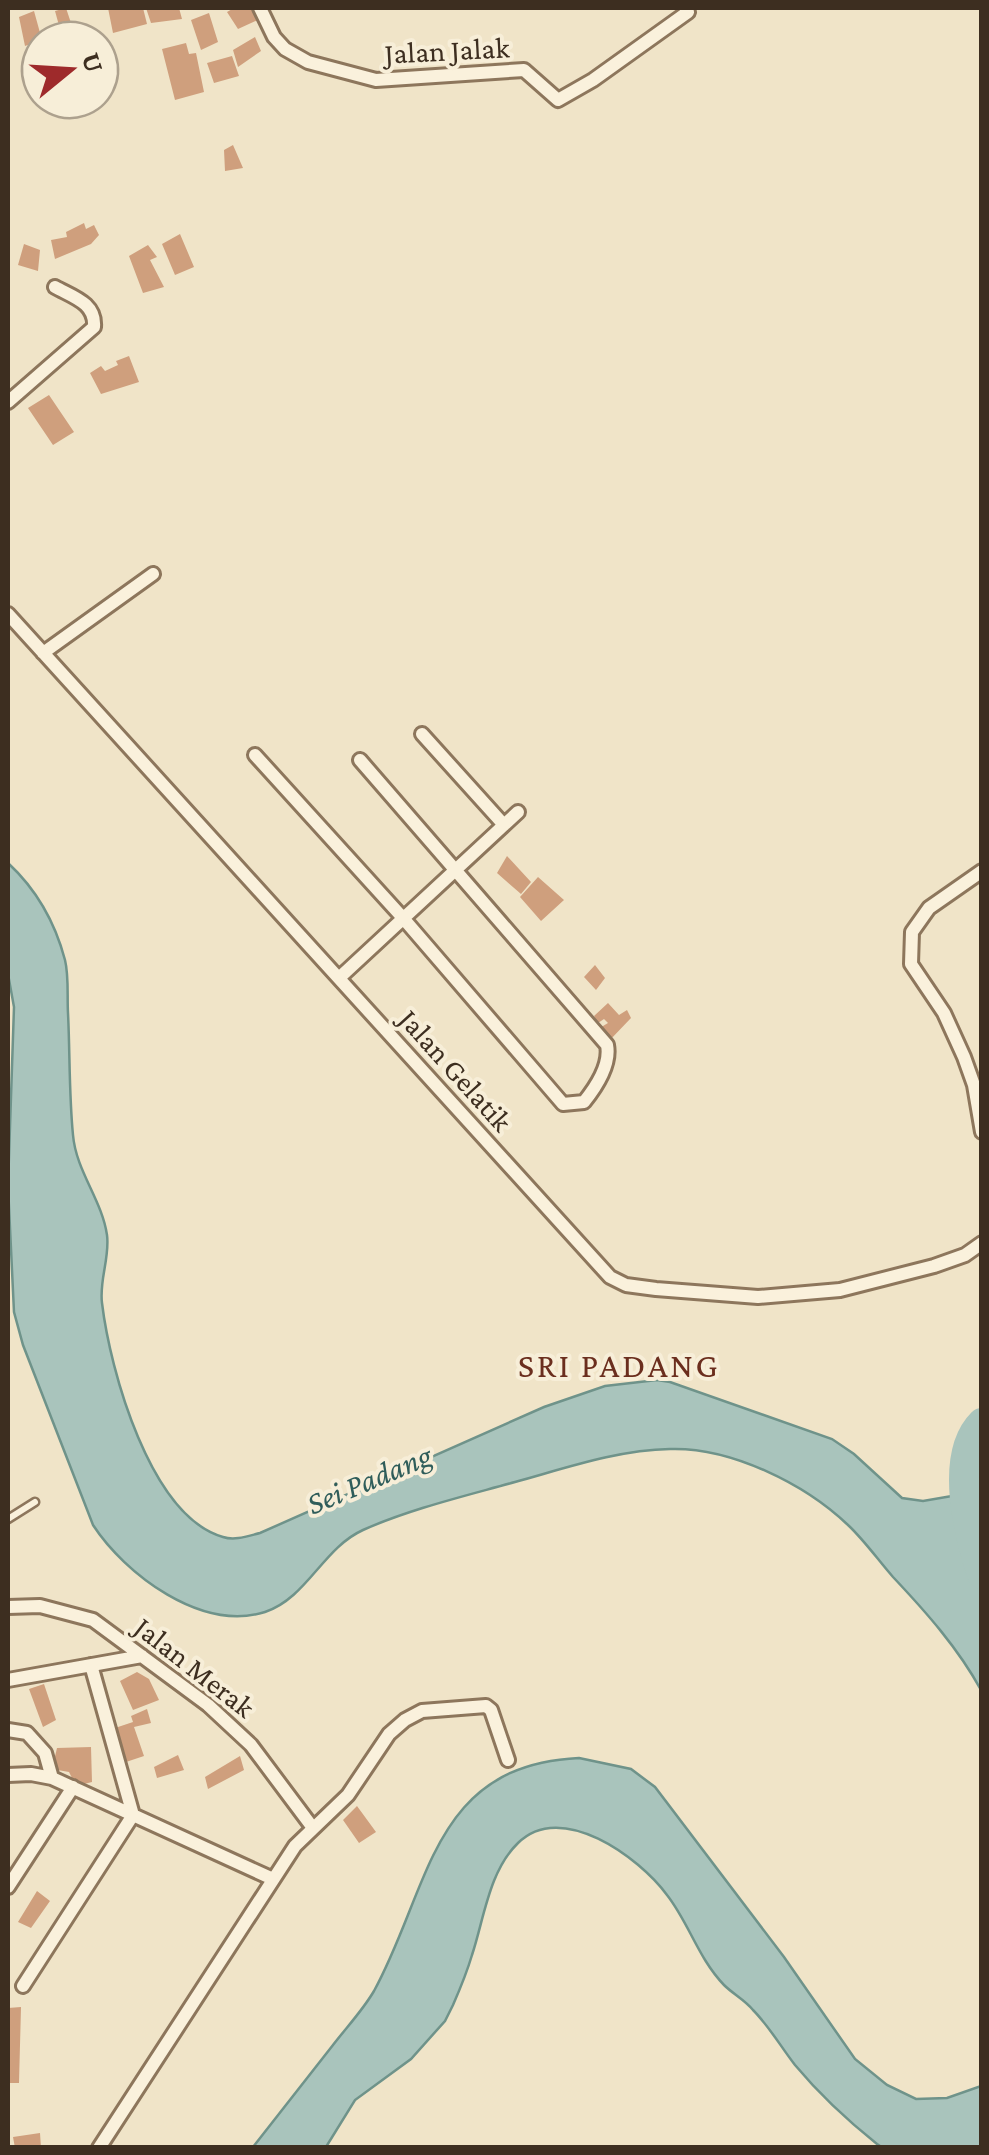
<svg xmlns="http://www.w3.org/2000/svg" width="989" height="2155" font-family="'Crimson Pro',serif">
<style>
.water{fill:#a9c4bc;stroke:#6f938a;stroke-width:2.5}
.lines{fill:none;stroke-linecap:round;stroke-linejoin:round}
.river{stroke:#a9c4bc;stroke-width:30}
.building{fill:#cf9f7d}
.service-casing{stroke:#8d765c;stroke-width:11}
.minor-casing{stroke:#8d765c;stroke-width:18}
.service{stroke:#faf1dc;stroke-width:6}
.minor{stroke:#faf1dc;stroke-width:12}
.labels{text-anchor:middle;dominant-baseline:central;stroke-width:8;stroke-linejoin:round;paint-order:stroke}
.street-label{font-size:30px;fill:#3d2e20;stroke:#f7eed8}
.water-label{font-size:32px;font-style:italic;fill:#2f5d5a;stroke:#f7eed8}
.quarter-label{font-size:35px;letter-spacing:2.5px;fill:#6b2e1e;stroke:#f7eed8}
</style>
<rect width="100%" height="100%" fill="#f0e4c8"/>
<path class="water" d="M8,863C36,889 55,922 65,960C69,976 67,996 68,1013C70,1053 69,1095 73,1135C76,1171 102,1200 107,1235C110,1258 99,1280 102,1303C110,1370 150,1516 223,1537C235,1541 248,1536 260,1533L544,1407L605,1386L657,1380L670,1382L832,1439L854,1454L902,1498L923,1501L981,1491V1690C958,1648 926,1612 893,1577C878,1560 865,1541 848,1525C805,1484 731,1447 670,1449C617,1450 566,1468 515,1482C465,1496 410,1509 363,1530C323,1548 307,1598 265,1612C201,1632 125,1574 93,1525L23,1345L14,1312L8,1186L14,1007L8,974Z
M579,1758L631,1769L655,1787L784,1957L855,2059L887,2085L916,2099L947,2098L981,2086V2147L883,2148L877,2144C847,2120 820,2095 795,2065C781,2047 769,2026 753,2010C745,2000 733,1994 724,1985C698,1958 689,1923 667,1895C639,1857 561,1800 518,1843C489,1871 484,1919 472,1955C467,1972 460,1989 453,2005L445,2021L411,2059L355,2100L326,2147H253C280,2113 306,2079 333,2045C346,2028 363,2010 374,1991C431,1887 431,1765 579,1758Z"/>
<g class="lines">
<path class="river" d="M982,1423C949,1456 969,1535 982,1574"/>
</g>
<path class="building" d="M66,8L76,38L69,40H63L55,11Z
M108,8H143L147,24L113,33Z
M146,8H179L182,19L151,23Z
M234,8H252L260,19L238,29L227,12Z
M34,11L42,40L25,46L19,17Z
M209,13L218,42L201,50L191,20Z
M255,37L261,51L238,67L233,50Z
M186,43L189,54L196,53L204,92L175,100L162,49Z
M232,56L239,76L214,83L207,63Z
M233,145L243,168L225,171L224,150Z
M84,223L86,229L94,225L99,235L91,244L55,259L51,240L67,237L66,232Z
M180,234L194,267L175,275L162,244Z
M24,244L40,250L38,271L18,265Z
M148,245L157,257L150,260L164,287L143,293L129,256Z
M129,356L139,382L101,394L90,373L101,366L105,371L118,365L116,361Z
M49,395L74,432L53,445L28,408Z
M507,856L531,882L521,894L497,873Z
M538,877L564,900L541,921L520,897Z
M595,965L605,978L596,990L584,977Z
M608,1003L619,1015L627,1010L631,1018L609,1041L598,1029L608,1023L604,1019L598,1023L594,1016Z
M137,1672L149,1679L159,1700L133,1710L120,1681Z
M44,1684L56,1720L43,1727L29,1689Z
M147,1709L151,1723L134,1727L144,1756L126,1762L115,1728L133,1722L131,1716Z
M91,1747L92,1782L76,1786L69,1772L52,1769L57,1748Z
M178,1755L184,1770L157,1778L154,1767Z
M240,1756L244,1770L208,1789L205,1777Z
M357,1806L376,1832L359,1843L343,1820Z
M37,1891L50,1901L31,1928L18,1922Z
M21,2007L19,2083H8V2008Z
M40,2133L41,2148H15L13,2137Z"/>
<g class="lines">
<defs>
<path id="service" d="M8,1519L35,1502"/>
<path id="minor" d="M260,8L274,37L285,49L308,62L376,80L524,70L558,100L593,80L688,12
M8,402L94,327C96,303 73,297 55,287
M8,614L610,1277L626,1285L656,1289L758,1297L840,1290L934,1266L965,1255L982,1243
M43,653L153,574
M422,734L504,825
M255,755L403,918L563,1104L584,1102C596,1087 611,1065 607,1045L360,760
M982,871L929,908L912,932L911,964L944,1013L964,1057L974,1085L982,1132
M339,978L518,812
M8,1607L40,1606L93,1620L208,1705L251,1745L313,1828
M8,1680L142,1656
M8,1730L27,1733L45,1753L52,1778
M8,1775L31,1774L52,1778L273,1879
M8,1887L73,1787
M23,1986L133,1815L91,1665
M99,2148L295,1846L348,1795L389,1734L405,1720L422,1711L486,1706L491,1710L508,1760"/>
</defs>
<use href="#service" class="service-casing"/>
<use href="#minor" class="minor-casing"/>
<use href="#service" class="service"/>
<use href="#minor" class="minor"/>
</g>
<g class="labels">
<g class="street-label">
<text transform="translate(447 50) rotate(-3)">Jalan Jalak</text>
<text transform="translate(456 1070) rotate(48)">Jalan Gelatik</text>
<text transform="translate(195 1667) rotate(38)">Jalan Merak</text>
</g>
<g class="water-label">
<text transform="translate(369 1479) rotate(-23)">Sei Padang</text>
</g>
<g class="quarter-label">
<text x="619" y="1365">SRI PADANG</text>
</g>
</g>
<rect width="989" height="2155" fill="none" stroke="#3d2e20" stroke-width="20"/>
<g transform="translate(70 70) rotate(72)"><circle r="48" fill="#f7eed8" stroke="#ada18e" stroke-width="2.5"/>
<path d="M0-8L18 38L0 25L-18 38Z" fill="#9e2a2b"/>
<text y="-15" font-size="28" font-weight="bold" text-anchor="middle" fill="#3d2e20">U</text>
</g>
</svg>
